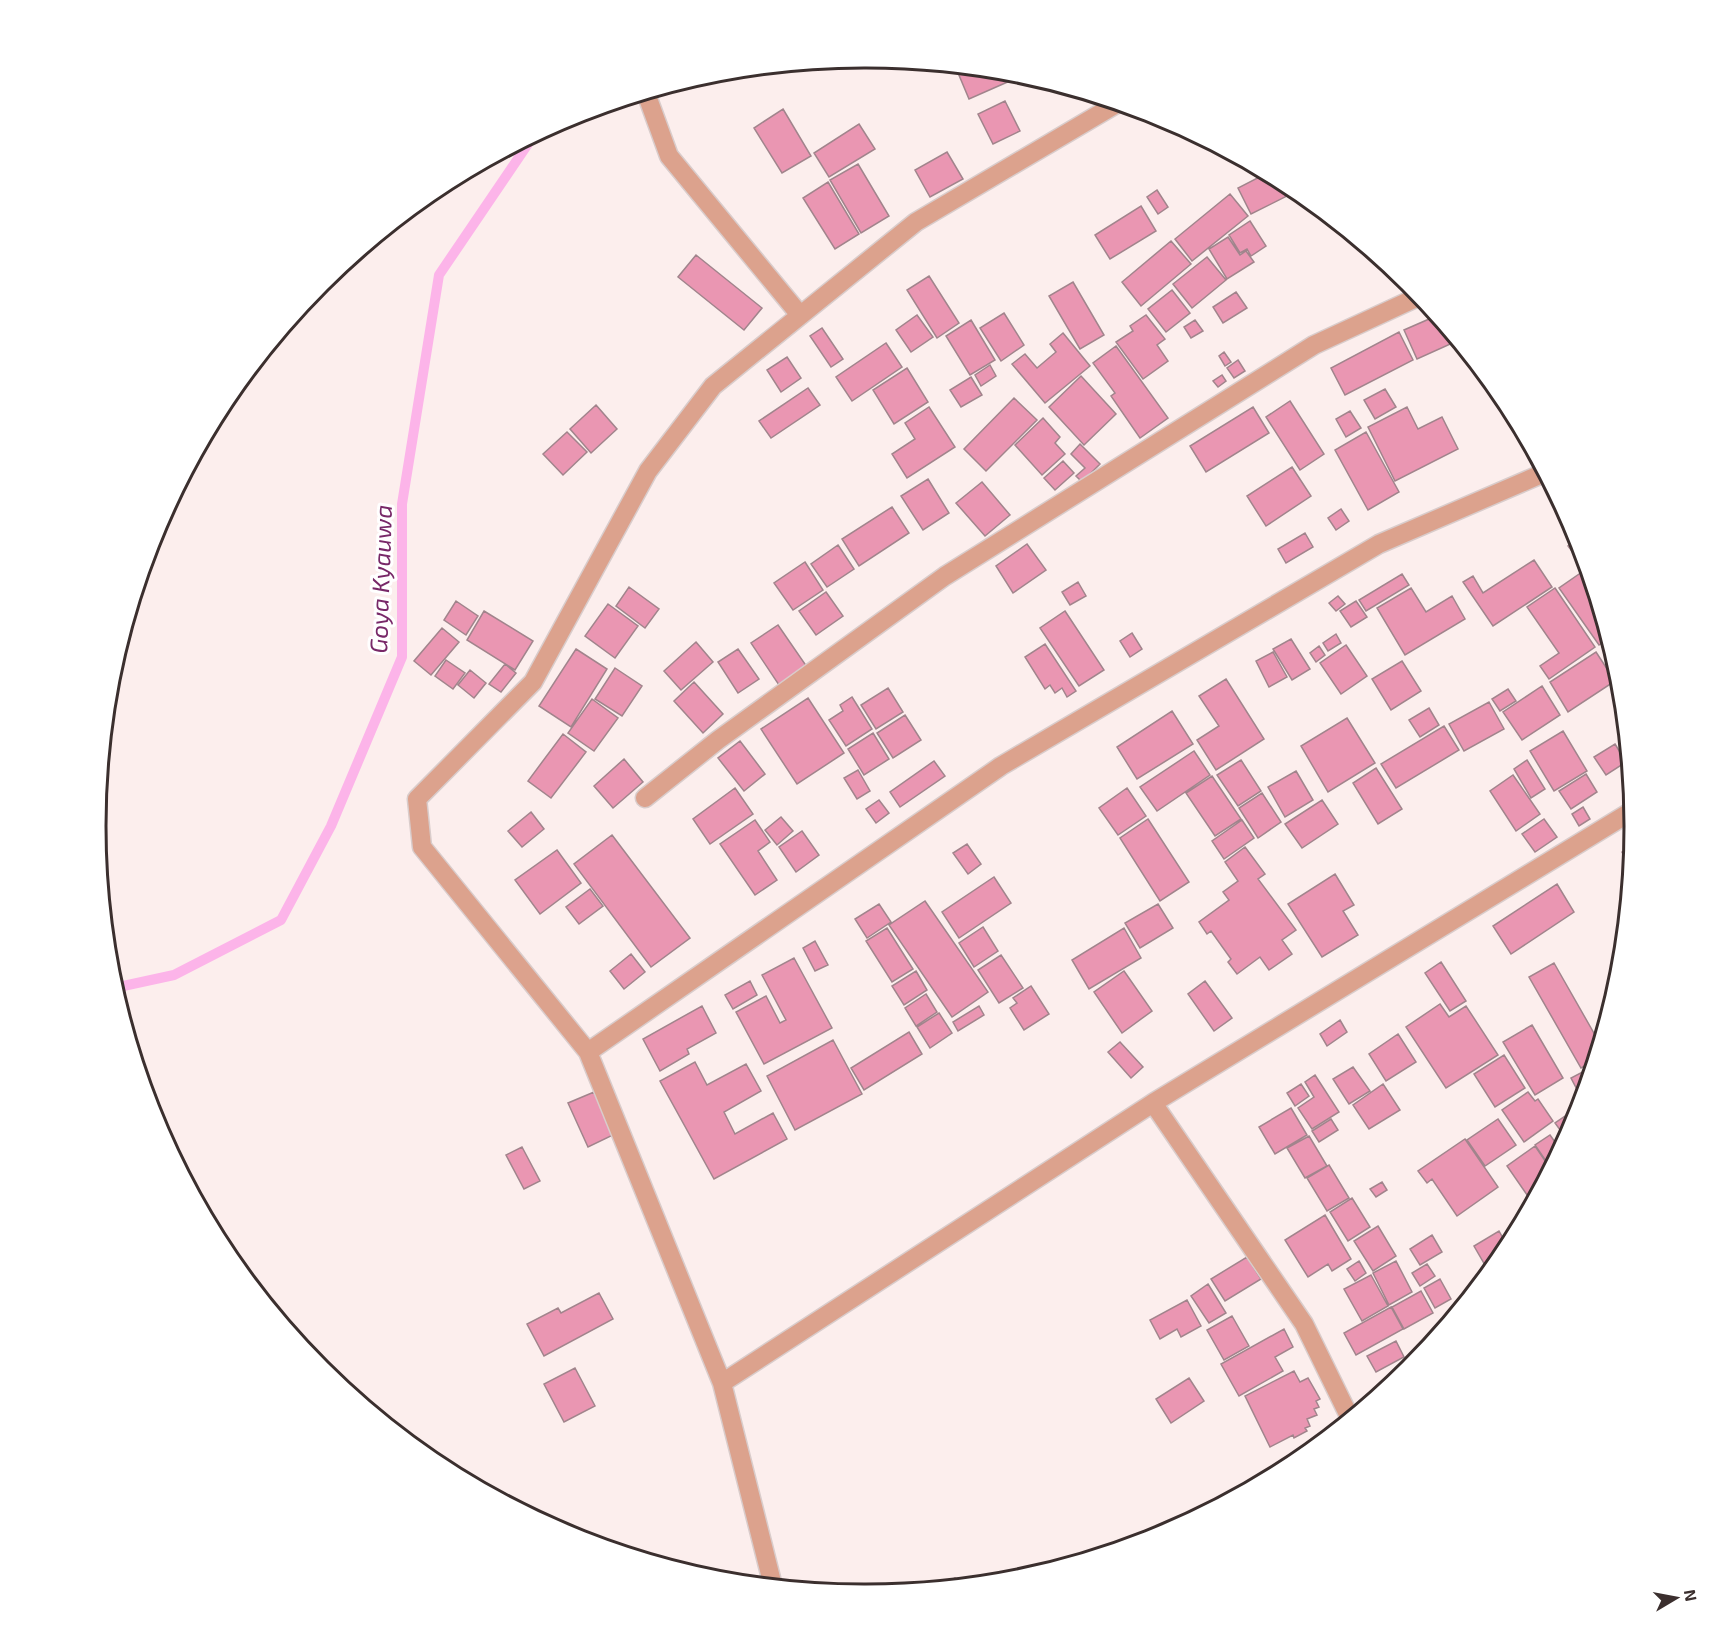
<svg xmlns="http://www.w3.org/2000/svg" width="1730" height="1652" font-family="'Exo 2',sans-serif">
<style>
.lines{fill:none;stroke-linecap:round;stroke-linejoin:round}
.stream{stroke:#fcb4e9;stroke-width:10}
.building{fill:#ea96b2;stroke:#a1848c;stroke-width:1.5}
.street-casing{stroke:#d9cccb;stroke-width:21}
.street{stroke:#dca28d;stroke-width:18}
.labels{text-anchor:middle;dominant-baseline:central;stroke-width:6;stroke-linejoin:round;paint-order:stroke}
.water-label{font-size:24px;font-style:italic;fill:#782868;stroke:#fff}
.rim{fill:none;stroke:#3b2f2e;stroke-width:3}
</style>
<rect width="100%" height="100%" fill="#fceeed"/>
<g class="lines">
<path class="stream" d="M114,988L174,975L281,920L331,826L402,657V504L439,275L534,135"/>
</g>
<path class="building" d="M861,57H865L879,58L865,65Z
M960,66L1009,71L1012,80L969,99L956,68Z
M1005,101L1020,131L993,144L978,114Z
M783,109L811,156L782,173L754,128Z
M859,124L875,149L829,177L814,153Z
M1211,143L1226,151L1219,155Z
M947,152L963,179L930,197L915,170Z
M858,164L889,216L861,233L830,180Z
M1267,173L1297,191L1251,214L1238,188Z
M828,182L859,234L835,249L803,198Z
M1157,190L1168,207L1158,214L1147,197Z
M1230,194L1248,216L1192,261L1175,239Z
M1141,206L1156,231L1110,259L1095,235Z
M1250,221L1266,246L1251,256L1247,249L1240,253L1229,235Z
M1228,237L1240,255L1246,251L1254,262L1227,279L1209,249Z
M1171,241L1191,264L1141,306L1122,282Z
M696,255L762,308L744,330L678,277Z
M1207,257L1226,280L1192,308L1173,284Z
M929,276L959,323L937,338L907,290Z
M1073,282L1104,335L1080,349L1049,296Z
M1172,290L1190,313L1166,332L1148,309Z
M1236,292L1247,308L1223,323L1213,307Z
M1004,313L1024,345L1001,361L980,328Z
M917,315L933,337L911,352L896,330Z
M1146,315L1165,339L1157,345L1168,361L1143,379L1116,342L1133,331L1130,326Z
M1436,316L1457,341L1417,359L1404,330Z
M971,320L995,360L970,375L946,336Z
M1195,320L1203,331L1191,338L1184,327Z
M822,328L843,359L831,367L810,336Z
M1399,332L1413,360L1345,395L1331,368Z
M1063,333L1090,366L1045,403L1012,364L1025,354L1037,368L1056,352L1050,344Z
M886,343L902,367L852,401L836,377Z
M1116,346L1168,418L1140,438L1111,396L1115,393L1093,363Z
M1224,352L1231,362L1225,366L1219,356Z
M787,357L801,378L781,392L767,370Z
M1238,360L1245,371L1234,378L1227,368Z
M990,365L996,376L981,386L975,375Z
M907,368L928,402L894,424L873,390Z
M1222,375L1226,381L1218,387L1213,381Z
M1081,376L1116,414L1084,445L1049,407Z
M971,377L982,395L961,407L950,390Z
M808,388L820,405L771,438L759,421Z
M1385,389L1396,407L1375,419L1364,400Z
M1014,398L1037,420L986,471L964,449Z
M1290,401L1324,454L1300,470L1266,417Z
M596,405L617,429L591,453L570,429Z
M929,407L955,447L907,478L892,454L915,439L905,423Z
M1253,407L1269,433L1206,472L1190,446Z
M1407,407L1418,429L1442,417L1458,449L1395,481L1368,427Z
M1350,411L1361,428L1346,437L1336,419Z
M1043,418L1060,437L1055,443L1065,454L1042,475L1015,445Z
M567,432L587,452L563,475L543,454Z
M1366,432L1399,492L1368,510L1335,450Z
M1080,444L1100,464L1082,482L1076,476L1085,468L1071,454Z
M1063,461L1074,473L1055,490L1044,478Z
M1292,467L1311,496L1266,526L1247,496Z
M928,479L949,513L923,530L901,496Z
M982,482L1010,515L985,536L956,503Z
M892,507L909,533L859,566L842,539Z
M1341,509L1349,521L1336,530L1328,518Z
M1305,533L1313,547L1286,563L1278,549Z
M1578,539L1587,569L1586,570L1568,546Z
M1027,544L1046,570L1013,593L996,566Z
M838,545L854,569L827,587L811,564Z
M1534,560L1552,587L1493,626L1463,582L1473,576L1483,593Z
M805,562L823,590L793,610L774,583Z
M1582,572L1592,587L1608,639L1599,645L1559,588Z
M1402,574L1409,585L1366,611L1359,600Z
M1078,582L1086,596L1070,605L1062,592Z
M629,587L659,609L645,628L616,606Z
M1411,588L1426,612L1452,596L1465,619L1405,655L1377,608Z
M1555,588L1595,647L1549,679L1540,666L1559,653L1527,607Z
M826,592L843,616L816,635L799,611Z
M1338,596L1345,604L1336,611L1329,603Z
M456,601L478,616L466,635L444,620Z
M1356,601L1367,617L1351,627L1340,611Z
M608,604L638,626L615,658L585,636Z
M484,611L533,641L515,670L467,640Z
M1065,611L1104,670L1079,686L1040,628Z
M778,625L807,667L779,685L751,643Z
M442,628L459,642L431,675L414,661Z
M1132,633L1142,649L1130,657L1120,641Z
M1336,634L1341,643L1328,651L1323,643Z
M1291,639L1310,669L1292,680L1273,649Z
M696,642L713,662L681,690L664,671Z
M1609,642L1618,671L1602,647Z
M1045,644L1076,691L1067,697L1062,688L1055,693L1050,685L1045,689L1025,657Z
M1346,645L1367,676L1341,694L1320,663Z
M1319,646L1325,655L1316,662L1310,653Z
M576,649L607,669L571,727L539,706Z
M738,649L759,679L738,693L718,662Z
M1273,652L1287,677L1269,687L1256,661Z
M1596,652L1615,681L1568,712L1550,682Z
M446,660L465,673L453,689L435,676Z
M1402,661L1421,691L1391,710L1372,679Z
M505,664L516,673L501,692L489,684Z
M615,668L642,686L622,716L595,699Z
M470,670L486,683L474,698L458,685Z
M1226,679L1264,739L1216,770L1197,740L1219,726L1199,696Z
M694,682L723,714L703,733L674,701Z
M1620,684L1622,703L1612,689Z
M1542,686L1560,715L1522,740L1503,712Z
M888,688L903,712L876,729L861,705Z
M1508,689L1516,701L1500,711L1492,699Z
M852,697L872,729L846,746L829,720L843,711L840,705Z
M808,698L844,753L797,784L761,729Z
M592,699L618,718L594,751L568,733Z
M1489,702L1504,729L1464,751L1449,724Z
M1429,708L1439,725L1420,737L1409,720Z
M1172,711L1193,744L1137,779L1117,747Z
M905,715L921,740L893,758L877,733Z
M1347,718L1375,763L1328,792L1301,746Z
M1444,726L1459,750L1396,788L1381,764Z
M1563,731L1587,771L1554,791L1530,751Z
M873,733L889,759L864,775L848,749Z
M563,734L586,752L551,798L528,781Z
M740,741L765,774L744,791L718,758Z
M1615,744L1626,762L1606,775L1594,757Z
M1194,751L1210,775L1157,811L1140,787Z
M624,759L643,782L613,808L594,786Z
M1241,760L1261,791L1238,806L1217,775Z
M1527,760L1545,789L1531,798L1514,769Z
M934,761L945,776L900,807L890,792Z
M1376,768L1402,809L1378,824L1353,783Z
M858,770L870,791L857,799L844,778Z
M1296,771L1313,800L1285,817L1268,787Z
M1586,774L1597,792L1571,809L1559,791Z
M1513,775L1540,814L1516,831L1490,791Z
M1212,776L1241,819L1215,836L1186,793Z
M735,788L753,814L710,844L693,819Z
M1127,788L1146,816L1118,835L1099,808Z
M1262,793L1281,822L1258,838L1239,808Z
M879,800L889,813L876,823L866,809Z
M1322,800L1338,824L1302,848L1285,824Z
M1583,807L1590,819L1579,826L1572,814Z
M531,812L544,829L522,847L508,831Z
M781,817L793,831L777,845L765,830Z
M1148,819L1189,882L1160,901L1120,838Z
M1544,819L1557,837L1535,852L1522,834Z
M755,820L770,842L758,851L777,880L755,895L720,844Z
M1242,820L1254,838L1224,859L1212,841Z
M802,831L819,855L796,872L779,847Z
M612,835L690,938L651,967L574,864Z
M967,844L981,864L968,874L953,853Z
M1245,847L1265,874L1258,879L1296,930L1282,940L1292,954L1269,970L1260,957L1237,974L1228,962L1231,959L1211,931L1207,934L1199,922L1229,900L1223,892L1238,881L1225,862Z
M1632,847L1630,869L1622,852Z
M557,850L581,883L540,914L515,880Z
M1335,874L1354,905L1343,911L1358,935L1322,957L1288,904Z
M994,877L1011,903L959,938L942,912Z
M1557,884L1574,912L1511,954L1493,926Z
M590,889L603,906L579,924L566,907Z
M925,901L988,992L952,1017L889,925Z
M879,904L891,922L867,938L855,919Z
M1158,904L1173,928L1140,948L1125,923Z
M983,927L998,951L974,967L959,943Z
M887,928L913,969L892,982L866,941Z
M1124,928L1141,958L1089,989L1072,960Z
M815,941L828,965L815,971L803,948Z
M631,954L645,972L624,989L610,971Z
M1001,955L1023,988L999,1003L978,970Z
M794,958L832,1028L764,1064L736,1012L766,996L780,1023L786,1020L762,975Z
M1441,962L1466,1001L1450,1011L1425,973Z
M1554,963L1599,1042L1594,1061L1581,1068L1529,977Z
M916,971L927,990L904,1005L892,986Z
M1124,971L1152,1011L1122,1033L1094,992Z
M750,981L757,995L733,1009L725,995Z
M1205,981L1232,1018L1214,1031L1188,994Z
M1031,986L1049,1014L1024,1030L1010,1008L1017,1003L1013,998Z
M926,994L937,1012L916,1026L905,1008Z
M1440,1004L1449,1017L1466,1006L1498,1055L1446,1088L1406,1027Z
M702,1006L716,1033L687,1049L689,1054L660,1071L643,1039Z
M979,1006L984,1015L958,1031L953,1022Z
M939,1013L952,1033L930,1048L917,1027Z
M1340,1020L1347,1032L1327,1046L1320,1034Z
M1532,1025L1563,1078L1535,1095L1503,1042Z
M909,1032L922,1054L864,1090L851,1068Z
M1398,1034L1416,1062L1386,1081L1369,1054Z
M833,1040L862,1094L795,1130L767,1076Z
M1120,1042L1143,1067L1131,1078L1108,1052Z
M1504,1055L1525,1088L1495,1107L1474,1074Z
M695,1062L707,1085L746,1064L761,1091L724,1112L735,1134L773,1113L787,1139L714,1179L660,1081Z
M1353,1067L1370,1091L1349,1104L1333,1079Z
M1592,1067L1582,1099L1571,1078Z
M1315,1075L1339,1112L1312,1129L1298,1108L1314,1097L1305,1082Z
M1301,1084L1309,1096L1295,1106L1287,1093Z
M1383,1084L1400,1110L1369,1129L1353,1105Z
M594,1092L613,1135L588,1147L568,1103Z
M1528,1092L1535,1101L1538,1099L1553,1121L1524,1142L1502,1110Z
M1291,1108L1307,1135L1275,1154L1259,1127Z
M1577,1108L1579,1110L1575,1121L1566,1138L1555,1123Z
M1331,1119L1338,1130L1319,1142L1312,1131Z
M1498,1119L1516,1145L1485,1166L1467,1140Z
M1550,1135L1560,1149L1550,1167L1535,1145Z
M1309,1136L1327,1166L1305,1178L1287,1148Z
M1465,1139L1498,1187L1457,1216L1432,1179L1427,1183L1418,1171Z
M1535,1146L1550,1168L1532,1202L1507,1166Z
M522,1147L540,1181L524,1189L506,1155Z
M1329,1165L1349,1198L1327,1211L1307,1178Z
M1382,1182L1387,1190L1376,1197L1370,1189Z
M1352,1198L1370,1227L1348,1241L1330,1212Z
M1325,1215L1351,1259L1332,1271L1328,1264L1308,1277L1285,1240Z
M1378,1226L1396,1256L1373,1271L1354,1241Z
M1499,1231L1508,1247L1489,1272L1474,1246Z
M1432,1235L1442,1252L1420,1265L1410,1249Z
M1247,1257L1261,1279L1225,1301L1211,1279Z
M1359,1261L1366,1273L1355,1281L1347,1269Z
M1396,1261L1412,1292L1389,1305L1373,1273Z
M1427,1264L1435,1276L1420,1286L1412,1273Z
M1371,1275L1388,1306L1362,1321L1344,1289Z
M1440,1279L1451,1299L1435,1308L1424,1288Z
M1208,1284L1226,1313L1209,1323L1191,1296Z
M1421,1291L1433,1313L1404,1329L1392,1307Z
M599,1293L613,1319L544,1356L527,1324L558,1308L561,1313Z
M1187,1300L1201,1326L1181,1337L1177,1329L1160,1339L1150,1320Z
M1391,1307L1403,1329L1356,1355L1344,1333Z
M1232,1316L1249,1346L1224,1360L1207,1330Z
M1284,1329L1293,1347L1275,1357L1283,1371L1239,1396L1221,1364Z
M1396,1341L1404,1357L1376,1372L1367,1356Z
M575,1368L595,1406L564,1422L544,1384Z
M1294,1371L1300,1382L1308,1378L1320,1399L1316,1401L1319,1407L1314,1409L1317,1415L1307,1419L1310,1426L1305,1428L1307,1431L1294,1438L1293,1435L1270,1447L1245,1396Z
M1189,1378L1204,1401L1171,1423L1156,1399Z
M955,1578L959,1586L940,1588L939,1586Z"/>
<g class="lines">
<defs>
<path id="street" d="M646,93L669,156L800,315
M645,798L718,740L945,576L1314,345L1420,296
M588,1052L1001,766L1379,544L1544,473
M1153,1103L1304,1324L1350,1418
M722,1383L1153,1103L1632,811
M773,1586L722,1383L588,1052L422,847L417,799L533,682L648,471L713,386L916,222L1118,103"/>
</defs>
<use href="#street" class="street-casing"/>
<use href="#street" class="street"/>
</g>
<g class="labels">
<g class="water-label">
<text transform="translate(380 579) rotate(-88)">Goya Kyauwa</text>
</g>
</g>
<path d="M0 0H1730V1652H0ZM864 68H866A758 758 0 0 1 1624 826V826A758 758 0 0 1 866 1584H864A758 758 0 0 1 106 826V826A758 758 0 0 1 864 68Z" fill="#fff" fill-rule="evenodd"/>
<path class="rim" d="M864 68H866A758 758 0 0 1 1624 826V826A758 758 0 0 1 866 1584H864A758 758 0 0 1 106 826V826A758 758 0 0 1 864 68Z"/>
<g transform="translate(1676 1598) rotate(80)" stroke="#ffffff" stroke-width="4.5" paint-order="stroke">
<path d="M0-4.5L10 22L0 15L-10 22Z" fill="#3b2f2e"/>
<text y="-9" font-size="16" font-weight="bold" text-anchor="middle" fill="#3b2f2e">N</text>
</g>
</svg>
